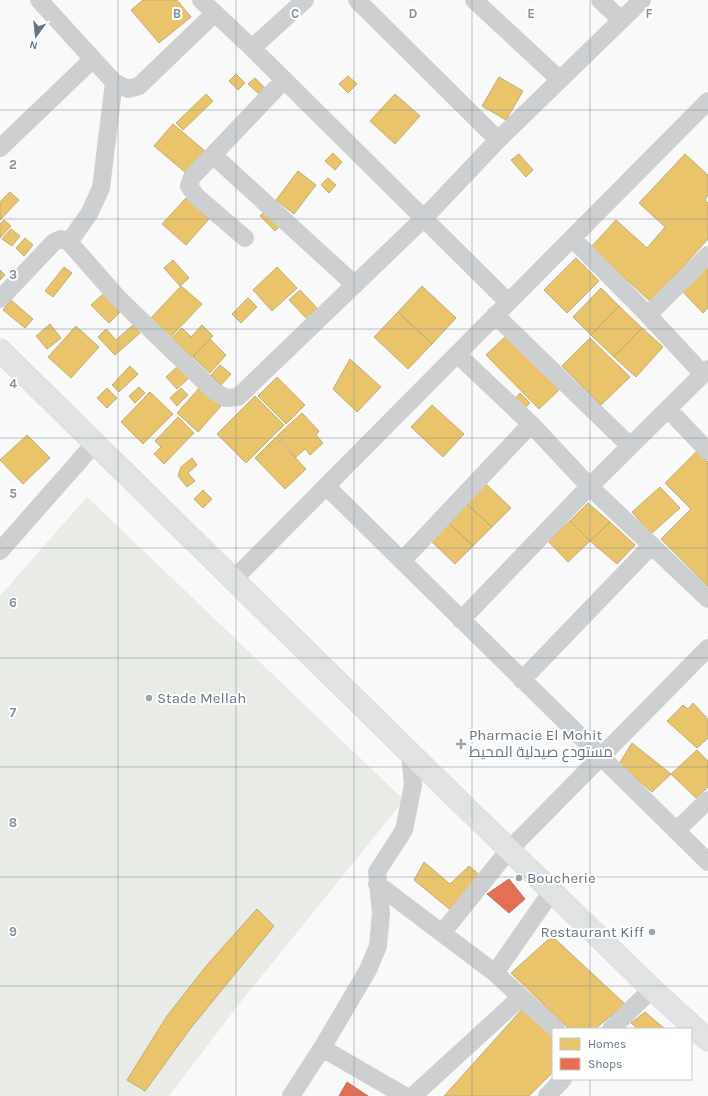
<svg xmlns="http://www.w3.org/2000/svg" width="708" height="1096" font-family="Karla,Cairo,sans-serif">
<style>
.green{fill:#e8ebe6}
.homes{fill:#e9c46a;stroke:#c1ad72}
.shops{fill:#e76f51;stroke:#c07160}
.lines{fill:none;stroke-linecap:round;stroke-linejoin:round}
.major-casing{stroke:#d5d6d7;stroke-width:23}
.minor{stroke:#cecfd0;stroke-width:18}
.major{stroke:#e1e2e2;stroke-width:22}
.grid{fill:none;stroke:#84929c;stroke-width:1;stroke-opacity:0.55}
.poi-dot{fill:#99a4ac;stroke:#fff;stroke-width:1.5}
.labels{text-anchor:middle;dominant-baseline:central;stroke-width:4;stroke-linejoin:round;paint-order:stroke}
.poi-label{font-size:15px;fill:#657683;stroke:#fff;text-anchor:start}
.grid-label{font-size:13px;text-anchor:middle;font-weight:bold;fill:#84929c;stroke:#fff;stroke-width:4;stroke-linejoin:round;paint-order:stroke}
</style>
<rect width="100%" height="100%" fill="#f9f9f9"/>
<path class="green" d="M87,497L404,800L239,1004L169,1096H0V596Z"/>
<path class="homes" d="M143,0H177L191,17L159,43L131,10Z
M236,74L245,83L238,90L229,81Z
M348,76L357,84L348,93L339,84Z
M499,77L523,91L506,120L482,106Z
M255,78L265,88L259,94L248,84Z
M206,94L213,101L183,130L176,123Z
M395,94L420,116L395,144L370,121Z
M173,124L205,151L186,173L154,146Z
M333,153L342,162L335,170L325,161Z
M519,154L533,170L526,177L511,160Z
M685,154L708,175V194L705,200L708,203V239L651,302L591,247L616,220L647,248L665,227L639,203Z
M298,171L316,185L294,214L276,200Z
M328,178L336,185L329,193L321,185Z
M10,192L19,200L0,220V202Z
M186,198L209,219L186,245L162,224Z
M266,210L281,225L275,231L260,216Z
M4,220L11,226L0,238V224Z
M11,229L20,236L12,246L2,239Z
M25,238L33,245L24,256L16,248Z
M576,258L599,281L567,313L544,290Z
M173,260L189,278L180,286L164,268Z
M708,265V308L703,313L681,290Z
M64,267L72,273L53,297L45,291Z
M277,267L297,288L272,311L253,290Z
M0,270L5,275L0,280Z
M181,286L202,304L169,339L149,320Z
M422,286L456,318L432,344L398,312Z
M601,288L619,306L591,335L573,317Z
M300,290L318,309L307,319L289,300Z
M103,294L120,312L109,323L91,305Z
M248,298L257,307L241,323L232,314Z
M11,300L33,319L25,328L3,310Z
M619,306L642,328L614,357L591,335Z
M398,312L432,344L408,369L374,337Z
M50,324L61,338L47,349L36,336Z
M133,325L140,333L115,355L98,337L106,329L116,340Z
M202,325L213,336L192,357L172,338L182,328L191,337Z
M76,326L99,347L71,378L48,357Z
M642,328L663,347L636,377L614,357Z
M507,335L560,389L539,409L486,355Z
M590,338L630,377L601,405L562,366Z
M210,339L226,355L210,373L193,357Z
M350,359L381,387L357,412L333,389Z
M179,365L190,377L177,389L166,377Z
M220,365L231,374L221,385L211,375Z
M130,366L138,374L119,392L112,385Z
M277,377L305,405L286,424L258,396Z
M201,386L222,405L198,432L177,413Z
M139,387L145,393L135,403L129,396Z
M107,388L117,398L107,408L97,398Z
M181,388L188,395L177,406L170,398Z
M150,392L173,414L143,444L121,422Z
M520,393L530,403L522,411L512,402Z
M255,396L284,425L246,463L217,434Z
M432,405L464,434L443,457L411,427Z
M302,413L319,431L316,435L323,443L310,455L305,449L296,457L277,436Z
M178,417L194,433L164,464L154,454L161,447L155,441Z
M27,435L50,458L23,484L0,460Z
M276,437L306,469L285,489L255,458Z
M697,451L708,462V586L661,539L691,509L665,483Z
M192,458L197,465L188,473L195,481L187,487L178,476L181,467Z
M486,484L511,508L492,527L467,504Z
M660,487L680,508L651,534L632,512Z
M203,490L212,499L203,508L194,499Z
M588,503L610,522L590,541L570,521Z
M467,504L492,527L473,546L449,523Z
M570,521L590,541L568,562L548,541Z
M610,522L635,545L617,564L590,541Z
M449,523L473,546L455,564L431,541Z
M693,703L708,719V738L697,748L667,721L683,705L688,709Z
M632,743L671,774L652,792L619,764Z
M697,750L708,761V787L696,798L671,774Z
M424,862L450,884L469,866L482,877L453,912L414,880Z
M257,909L274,926L190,1029L145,1091L127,1080L167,1016L207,965Z
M552,936L625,1004L595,1029H569L511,973Z
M525,1006L553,1031V1072L529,1096H444Z
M645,1012L665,1029H638L631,1023Z"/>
<path class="shops" d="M509,879L525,899L509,913L487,894Z
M347,1082L368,1096H339Z"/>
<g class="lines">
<defs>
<path id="major" d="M0,350L410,753L652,989L708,1040"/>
</defs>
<use href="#major" class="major-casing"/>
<path class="minor" d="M39,0L114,82L128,89L139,86L215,13
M201,0L252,48L508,302
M357,0L498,140
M474,0L559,79
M600,0L621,20
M252,48L305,0
M0,148L93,59
M213,155L355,285
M245,238L196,196L189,186L192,177L284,80
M572,238L648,315L703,374
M69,242L89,214L101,188L114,82
M0,299L54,242L61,239L69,242L119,299L214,391L226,398L238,397L424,218L498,140L642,0
M495,315L630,446
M648,315L708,255
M457,354L531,424L589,486L708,599
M668,409L708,451
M326,486L708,862
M0,551L95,443
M402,561L531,424
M233,580L708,101
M461,620L582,494L708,369
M522,680L652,545
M676,831L708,800
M377,884L495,973L556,1029
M442,933L509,850L708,648
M495,973L552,891
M611,1029L652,989
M322,1048L405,1096
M291,1096L322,1048L368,970L378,946L381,913L377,872L404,830L413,785L410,753
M413,1096L521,997
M547,1096L563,1079"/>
<use href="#major" class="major"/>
</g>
<path class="grid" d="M118,0V1096M236,0V1096M354,0V1096M472,0V1096M590,0V1029M0,110H708M0,219H708M0,329H708M0,438H708M0,548H708M0,658H708M0,767H708M0,877H708M0,986H708M590,1079V1096"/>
<g class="poi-dot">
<circle cx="149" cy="698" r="4"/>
<path d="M459 738h4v4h4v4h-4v4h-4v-4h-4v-4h4z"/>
<circle cx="519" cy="878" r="4"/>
<circle cx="652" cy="932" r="4"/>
</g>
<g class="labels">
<g class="poi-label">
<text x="157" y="698">Stade Mellah</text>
<text x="469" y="735">Pharmacie El Mohit<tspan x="469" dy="17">مستودع صيدلية المحيط</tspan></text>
<text x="527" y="878">Boucherie</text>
<text x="644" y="932" text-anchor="end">Restaurant Kiff</text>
</g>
</g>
<g class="grid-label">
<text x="177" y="18">B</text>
<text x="295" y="18">C</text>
<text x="413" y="18">D</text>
<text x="531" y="18">E</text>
<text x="649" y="18">F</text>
<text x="13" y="169">2</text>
<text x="13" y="279">3</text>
<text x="13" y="388">4</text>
<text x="13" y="498">5</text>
<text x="13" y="607">6</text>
<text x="13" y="717">7</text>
<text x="13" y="827">8</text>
<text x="13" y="936">9</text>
</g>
<rect x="552" y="1028" width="140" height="52" fill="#ffffff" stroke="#c1c8cd"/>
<rect x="560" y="1038" width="20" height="12" fill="#e9c46a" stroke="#c1c8cd"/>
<text x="588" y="1048" font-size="12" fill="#657683">Homes</text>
<rect x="560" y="1058" width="20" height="12" fill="#e76f51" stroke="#c1c8cd"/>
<text x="588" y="1068" font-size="12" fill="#657683">Shops</text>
<g transform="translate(36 36) rotate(195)" stroke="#ffffff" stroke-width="3" paint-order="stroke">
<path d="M0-3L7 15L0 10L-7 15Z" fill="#657683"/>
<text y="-6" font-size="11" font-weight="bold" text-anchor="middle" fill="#657683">N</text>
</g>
</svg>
